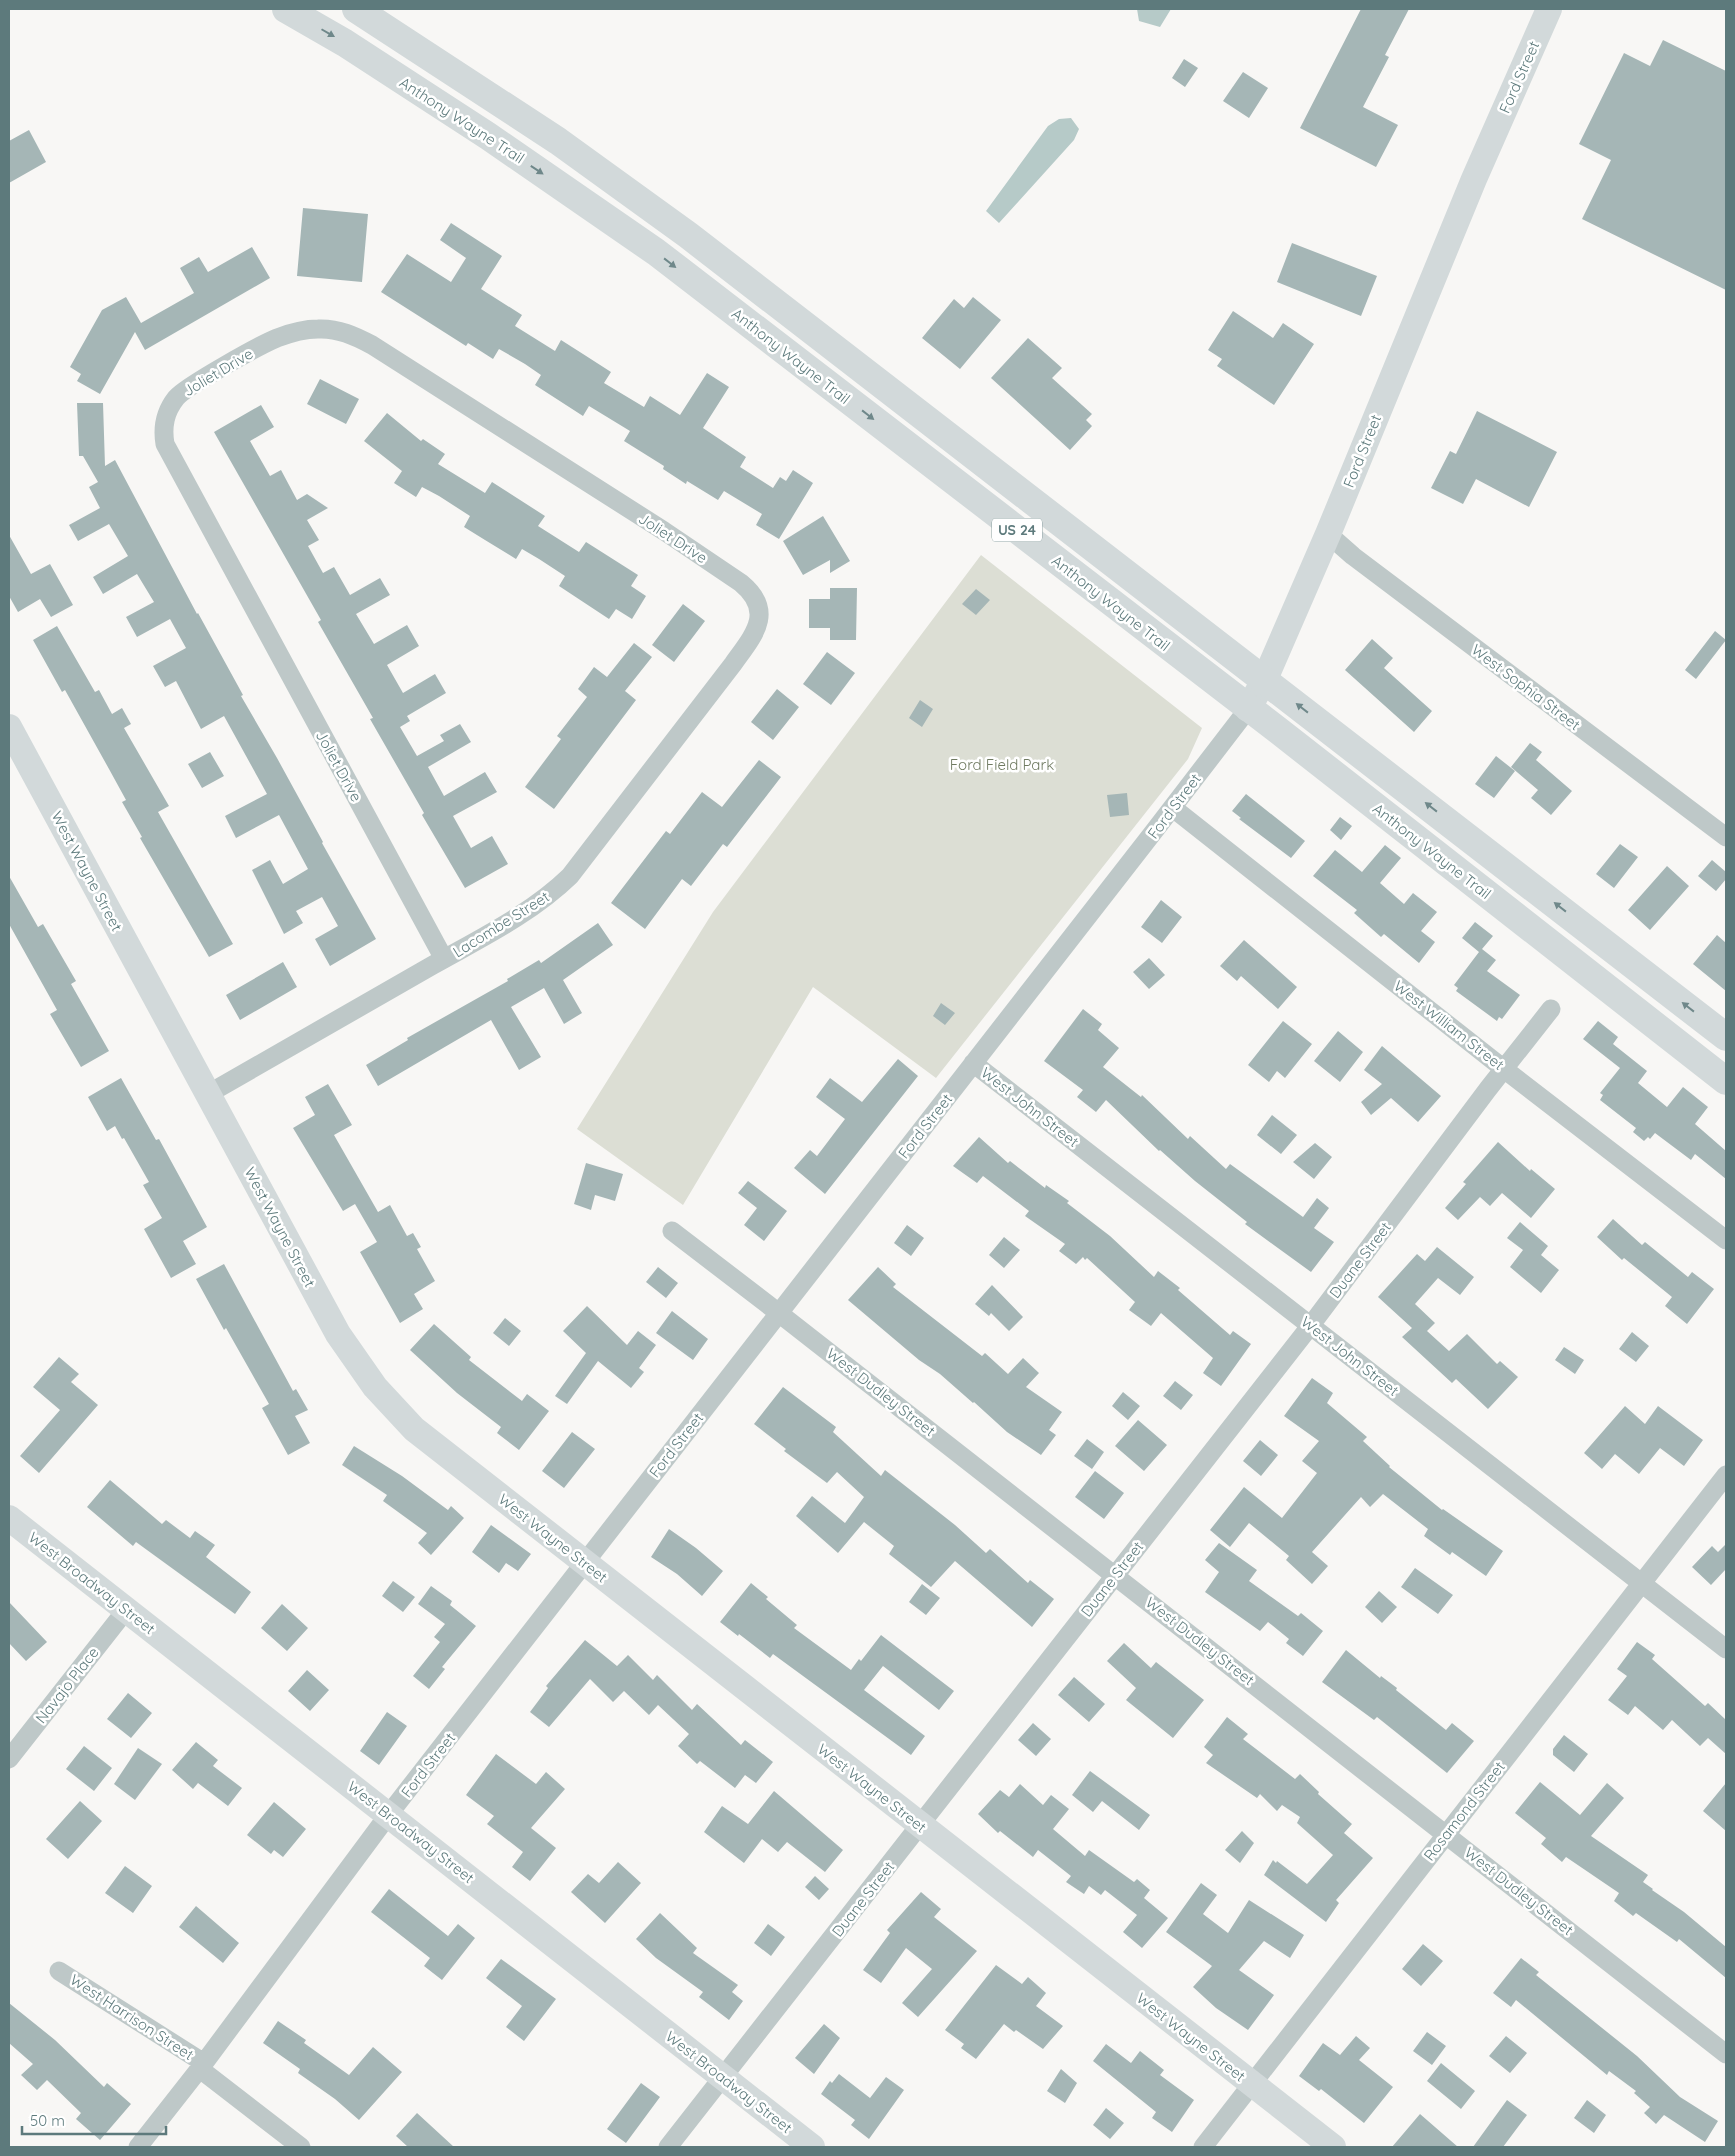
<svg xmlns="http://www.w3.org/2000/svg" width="1735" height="2156" font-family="Quicksand,sans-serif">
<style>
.green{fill:#dcded4}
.water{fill:#b6cac8}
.building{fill:#a5b6b6}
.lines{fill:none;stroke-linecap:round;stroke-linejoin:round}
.street{stroke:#bec8c8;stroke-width:19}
.secondary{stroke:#d2d9da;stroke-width:26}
.highway{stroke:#d2d9da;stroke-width:28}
.oneway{fill:#6f888a}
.labels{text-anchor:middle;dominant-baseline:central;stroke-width:5;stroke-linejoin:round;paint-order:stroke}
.shield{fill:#fff;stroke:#8ea2a3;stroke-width:1}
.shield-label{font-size:14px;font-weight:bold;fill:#5d7a7c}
.street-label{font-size:15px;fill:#5d7a7c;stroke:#fff}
.park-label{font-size:15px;fill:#6f7a61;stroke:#fff}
</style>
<rect width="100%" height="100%" fill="#f8f7f5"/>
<path class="green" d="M981,555L1202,728L1188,759L936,1078L813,987L683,1205L577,1129L713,912Z"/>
<path class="water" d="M1137,9H1171L1160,27L1139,21Z
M1071,118L1079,129L1074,140L999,223L986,211L1048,126L1059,119Z"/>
<path class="building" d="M1361,9H1409L1385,55L1389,57L1363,107L1398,125L1376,167L1300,128Z
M1663,40L1726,71V290L1582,219L1611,160L1579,144L1624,53L1650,66Z
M1184,59L1198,68L1185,87L1172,78Z
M1243,72L1268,88L1249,118L1223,101Z
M29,130L46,162L9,183V141Z
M303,208L368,214L362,282L297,276Z
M451,223L502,256L481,289L522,315L515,326L555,351L561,340L583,354L611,372L604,383L644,407L650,396L680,415L707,373L729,387L703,428L746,457L740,467L773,488L780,477L786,481L793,470L813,483L779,539L756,525L762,514L724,491L718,500L687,481L686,484L663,469L664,466L624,441L630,431L589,406L583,416L535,385L541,375L525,364L499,349L493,359L468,343L466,346L381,292L407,254L451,282L466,258L440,240Z
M1292,243L1377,276L1361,316L1277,282Z
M252,247L270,278L145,350L135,332L100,394L77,381L81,374L70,367L102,310L126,297L141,323L194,293L180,268L199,257L208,272Z
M973,297L1001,320L960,369L922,338L954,299L964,308Z
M1233,311L1273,338L1283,323L1314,344L1274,405L1217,366L1222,359L1208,350Z
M1028,338L1062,368L1052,378L1092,414L1086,420L1092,426L1070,450L991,378Z
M320,379L359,399L346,424L307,404Z
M77,403H103L105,466L115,460L197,614L198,613L243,695L241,696L277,758L323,842L322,843L376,939L330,966L315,939L338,926L322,897L296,911L303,923L284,934L252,870L270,860L283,884L308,869L279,815L236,838L225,816L267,794L224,716L201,729L176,681L165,687L153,666L186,648L170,619L137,637L126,617L154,602L137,574L103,594L93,577L128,556L109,524L78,541L69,525L100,508L89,487L98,482L83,456H79Z
M261,405L274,427L250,441L270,476L281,470L297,500L307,494L328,508L307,520L319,540L308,546L323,573L334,567L350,595L380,578L390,595L356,614L374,644L407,625L419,646L387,665L403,693L435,674L446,693L407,716L410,721L400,727L417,756L444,741L440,735L460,724L471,742L428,767L444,796L485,772L497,792L453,816L471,848L492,836L508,864L465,888L422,815L424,813L370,719L373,718L318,622L321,620L214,432Z
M1477,411L1557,452L1529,507L1476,479L1463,504L1431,488L1450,451L1456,454Z
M387,413L421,441L423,439L445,454L438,464L485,493L492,482L545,516L538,526L579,552L586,542L638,575L631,586L646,596L632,619L616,609L609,619L559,586L565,576L539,559L522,549L516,559L485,540L464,527L470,516L439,496L422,487L416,497L394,483L402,471L364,441Z
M823,516L850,561L830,573V560L803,575L783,541Z
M9,535L31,574L50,564L73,605L51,617L40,599L18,612L9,596Z
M830,588H857L856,640H830V628H809V599H830Z
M976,589L990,600L976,615L962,604Z
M683,604L705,621L674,662L652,645Z
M57,626L95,692L99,690L112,714L122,708L131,724L124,728L169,806L158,812L233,944L209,957L140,838L142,837L122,802L126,800L109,769L65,690L62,692L33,640Z
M1715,631L1726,640L1696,679L1685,670Z
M1372,639L1393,658L1384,668L1432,711L1414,732L1345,670Z
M634,643L652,657L625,691L636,700L554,809L525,787L561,739L557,736L587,697L578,689L594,667L607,677Z
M827,652L855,673L831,705L803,684Z
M777,689L799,707L773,740L751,722Z
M920,700L933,709L922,727L909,718Z
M1530,743L1542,752L1536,760L1572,791L1551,815L1531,798L1538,790L1511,767Z
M210,752L224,776L202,788L188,764Z
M1496,756L1515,771L1494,798L1475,784Z
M759,760L781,777L727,847L723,844L691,886L682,879L645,929L611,903L666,831L670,834L702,792L722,807Z
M1127,793L1129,815L1110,817L1107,795Z
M1246,794L1305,841L1291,858L1239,819L1241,818L1232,811Z
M1340,817L1352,826L1341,840L1330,830Z
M1620,844L1638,857L1614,888L1596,874Z
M1385,845L1401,858L1380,883L1404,904L1413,893L1437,912L1421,931L1435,942L1419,963L1384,934L1381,937L1354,913L1357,910L1313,876L1335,850L1362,872Z
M1712,860L1726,872V879L1716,891L1698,876Z
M1667,866L1689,886L1650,930L1628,910Z
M9,876L38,927L43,924L76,981L71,984L109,1051L81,1067L50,1014L57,1010L9,924Z
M1161,900L1182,917L1162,943L1141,927Z
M1475,922L1493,936L1482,949L1496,960L1487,971L1520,995L1502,1019L1499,1017L1497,1021L1456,991L1458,988L1454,985L1479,952L1462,938Z
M598,923L613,945L563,980L582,1013L564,1024L544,988L511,1007L541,1057L519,1070L491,1020L378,1086L366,1065L408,1040L407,1038L508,981L507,979L539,960L541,963Z
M1717,935L1726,943V991L1693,964Z
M1244,940L1297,987L1278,1009L1241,976L1237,981L1220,966Z
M1149,958L1165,975L1149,989L1133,972Z
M283,962L297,987L240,1020L226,995Z
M941,1003L955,1013L945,1025L933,1016Z
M1083,1009L1102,1024L1098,1030L1119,1048L1103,1067L1141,1097L1142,1095L1188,1139L1190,1136L1226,1169L1230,1164L1303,1217L1317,1198L1329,1208L1314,1228L1334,1242L1311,1272L1245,1224L1247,1222L1195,1181L1160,1150L1159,1151L1106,1100L1096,1112L1077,1097L1083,1090L1044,1061Z
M1283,1021L1312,1044L1285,1078L1277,1071L1269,1082L1248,1065Z
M1598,1021L1618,1037L1613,1044L1647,1071L1638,1083L1667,1107L1683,1087L1708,1107L1695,1124L1726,1151V1179L1695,1154L1691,1160L1655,1133L1650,1139L1648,1137L1644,1141L1633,1132L1636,1128L1600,1100L1603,1095L1600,1093L1620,1068L1583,1039Z
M1338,1031L1363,1052L1340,1082L1314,1061Z
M1382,1046L1441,1096L1418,1122L1391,1098L1371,1115L1361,1102L1382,1084L1364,1070Z
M898,1059L918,1076L825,1194L794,1168L810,1150L817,1156L845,1119L816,1097L830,1078L862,1102Z
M121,1078L156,1140L159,1139L207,1227L183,1241L196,1264L171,1278L144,1229L162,1218L143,1185L149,1182L124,1138L122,1139L115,1126L107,1131L88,1097Z
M328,1084L352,1125L334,1135L378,1212L390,1205L407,1236L413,1233L421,1247L417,1249L435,1281L414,1294L423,1309L400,1323L360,1252L377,1242L355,1204L343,1211L293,1128L315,1115L305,1097Z
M1272,1115L1297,1135L1281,1154L1257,1135Z
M979,1137L1008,1163L1010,1161L1045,1188L1046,1185L1069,1201L1067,1203L1110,1236L1154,1277L1158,1271L1180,1288L1178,1290L1230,1335L1233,1331L1251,1344L1221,1386L1203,1373L1213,1358L1161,1313L1151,1326L1129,1310L1135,1302L1087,1258L1085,1260L1083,1257L1076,1264L1059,1251L1065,1244L1025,1216L1029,1211L983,1176L977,1183L953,1166Z
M1498,1142L1530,1171L1531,1169L1555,1189L1531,1218L1502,1193L1490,1206L1480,1197L1458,1220L1445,1208L1466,1184L1463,1182Z
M1315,1143L1332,1157L1314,1179L1293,1162Z
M586,1163L623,1174L615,1201L595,1195L591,1210L574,1204Z
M748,1181L787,1211L764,1241L744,1225L757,1208L738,1193Z
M1613,1219L1642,1245L1645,1242L1688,1277L1692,1272L1714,1289L1687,1324L1665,1306L1672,1297L1624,1258L1622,1260L1597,1237Z
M1520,1222L1548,1246L1541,1255L1559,1270L1541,1293L1510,1267L1523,1250L1507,1238Z
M907,1225L924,1238L911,1256L894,1243Z
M1004,1237L1020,1250L1004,1268L989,1255Z
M1437,1247L1474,1277L1460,1295L1438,1278L1415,1304L1435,1323L1427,1331L1449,1351L1467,1334L1497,1364L1500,1361L1518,1377L1488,1409L1456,1379L1452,1383L1402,1337L1412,1328L1378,1297L1417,1254L1425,1261Z
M224,1264L293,1391L296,1389L308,1410L295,1416L310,1443L288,1455L262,1408L269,1404L226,1328L224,1330L196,1279Z
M658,1267L678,1283L666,1298L646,1282Z
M878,1267L896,1284L893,1287L982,1356L985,1353L1008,1374L1023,1358L1039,1373L1026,1387L1062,1412L1049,1430L1056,1435L1041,1455L1007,1432L974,1402L973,1403L940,1374L919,1360L848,1300Z
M992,1285L1023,1317L1009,1331L991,1313L989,1316L975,1304Z
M587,1306L627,1345L638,1331L656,1345L639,1368L644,1372L631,1388L598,1361L567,1404L555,1396L586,1353L563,1331Z
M672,1311L708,1339L693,1360L656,1333Z
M505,1318L521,1331L509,1346L493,1333Z
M434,1324L471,1357L469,1360L522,1401L527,1394L549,1411L519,1450L497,1433L501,1427L457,1393L410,1350Z
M1632,1332L1649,1346L1636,1362L1619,1349Z
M1564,1347L1584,1360L1575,1374L1555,1360Z
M59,1357L79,1374L71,1382L98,1405L39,1473L20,1456L60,1410L33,1387Z
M1312,1378L1333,1393L1327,1403L1367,1437L1363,1441L1390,1466L1389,1467L1442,1510L1443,1509L1503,1551L1486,1576L1452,1552L1450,1555L1424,1536L1428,1529L1383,1494L1370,1507L1361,1497L1312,1552L1328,1566L1312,1584L1286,1560L1289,1556L1249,1523L1230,1547L1210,1530L1244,1487L1282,1518L1317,1473L1302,1461L1319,1441L1284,1416Z
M1175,1381L1193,1395L1181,1410L1163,1396Z
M783,1387L836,1427L833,1432L881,1476L885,1470L955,1525L986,1553L990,1549L1028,1583L1030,1580L1054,1599L1032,1627L955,1561L931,1587L889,1554L894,1546L864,1522L838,1553L796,1516L812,1496L845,1523L864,1497L837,1472L827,1483L784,1451L786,1449L754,1424Z
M1123,1392L1140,1406L1128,1420L1112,1406Z
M1625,1406L1645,1424L1658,1406L1703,1440L1684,1466L1660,1448L1639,1474L1615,1454L1602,1469L1584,1453Z
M1138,1420L1167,1445L1144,1471L1115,1446Z
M572,1432L595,1449L564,1488L542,1471Z
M1087,1439L1104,1452L1092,1469L1074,1456Z
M1260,1440L1278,1455L1261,1476L1243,1461Z
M354,1446L402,1476L448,1510L451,1506L464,1518L431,1555L418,1543L427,1533L383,1501L387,1495L342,1465Z
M1095,1471L1124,1493L1104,1519L1075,1497Z
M110,1480L162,1524L166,1520L190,1538L195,1531L215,1545L206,1557L251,1592L235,1614L136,1542L133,1546L87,1507Z
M491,1525L531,1554L518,1571L506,1563L499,1573L472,1552Z
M669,1529L696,1548L723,1571L702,1596L677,1574L651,1557Z
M1219,1543L1257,1570L1249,1581L1298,1616L1301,1613L1323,1631L1303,1656L1286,1643L1289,1639L1268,1622L1260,1631L1205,1592L1219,1572L1205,1560Z
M1726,1544V1569L1711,1585L1692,1567L1712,1546L1718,1552Z
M1415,1568L1453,1595L1438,1614L1401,1587Z
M393,1581L415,1597L403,1612L382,1596Z
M751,1583L768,1597L766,1599L797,1625L794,1628L851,1670L859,1659L861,1661L881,1635L954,1691L939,1710L883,1666L864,1690L925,1736L911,1755L773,1654L770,1658L739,1634L738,1636L720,1622Z
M922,1584L940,1598L926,1615L909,1602Z
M431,1586L452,1601L450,1605L476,1626L442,1667L445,1669L429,1689L413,1676L440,1642L434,1637L445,1624L418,1604Z
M1379,1591L1397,1607L1382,1623L1365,1607Z
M9,1602L47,1642L26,1661L9,1643Z
M282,1604L308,1628L287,1651L261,1628Z
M585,1640L617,1666L628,1655L653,1680L657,1675L692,1710L697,1704L741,1745L745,1740L773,1762L756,1783L745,1775L735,1788L700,1761L697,1764L678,1746L689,1734L658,1705L649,1715L624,1691L613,1702L590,1679L549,1727L530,1712L548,1688L546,1686Z
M1637,1642L1655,1655L1652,1659L1705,1706L1708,1703L1726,1720V1754L1708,1738L1700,1746L1672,1720L1663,1730L1635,1706L1628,1715L1608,1700L1627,1676L1617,1669Z
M1124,1643L1151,1668L1156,1662L1204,1700L1173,1738L1126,1700L1136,1688L1107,1661Z
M1346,1650L1380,1678L1381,1676L1397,1688L1396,1690L1446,1730L1452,1723L1474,1741L1447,1773L1377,1717L1374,1720L1322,1682Z
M307,1670L329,1690L310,1711L288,1691Z
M1074,1677L1105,1704L1089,1722L1058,1695Z
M128,1693L152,1713L131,1738L107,1719Z
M387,1712L407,1726L379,1765L360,1751Z
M1227,1717L1248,1734L1243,1739L1295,1779L1300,1774L1319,1792L1318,1794L1352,1824L1344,1833L1373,1858L1336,1900L1339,1903L1326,1922L1264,1875L1273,1860L1276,1863L1277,1861L1307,1884L1333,1855L1297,1823L1300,1817L1282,1805L1277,1811L1260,1794L1257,1798L1206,1763L1213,1755L1204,1747Z
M1033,1723L1051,1739L1036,1756L1018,1740Z
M1564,1735L1588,1754L1574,1772L1553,1755V1749Z
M196,1742L218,1760L213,1766L242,1788L228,1806L198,1783L193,1789L172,1770Z
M84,1746L112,1768L94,1791L66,1769Z
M138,1748L162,1764L135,1800L114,1784Z
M496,1754L536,1784L546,1772L565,1789L531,1828L556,1848L530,1881L512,1867L523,1852L487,1824L494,1816L466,1795Z
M1090,1771L1150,1815L1139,1830L1102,1801L1093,1812L1072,1795Z
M1540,1782L1580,1815L1607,1783L1624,1798L1591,1836L1648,1875L1643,1882L1653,1889L1652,1890L1684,1912L1726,1947V1978L1679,1939L1677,1942L1636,1913L1633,1916L1614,1901L1619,1893L1566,1857L1562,1862L1541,1844L1546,1838L1515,1813Z
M1726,1783V1831L1703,1811Z
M1020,1784L1043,1805L1051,1795L1069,1809L1053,1829L1085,1856L1089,1850L1134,1882L1137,1879L1150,1890L1144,1898L1168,1918L1142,1948L1123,1932L1137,1915L1105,1890L1101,1895L1089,1886L1084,1894L1066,1882L1071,1876L1038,1850L1033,1857L1000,1831L998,1833L978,1814L1000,1790L1009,1797Z
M774,1791L843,1850L825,1872L787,1842L778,1852L762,1839L744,1863L704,1832L722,1806L748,1824Z
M80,1801L102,1821L68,1859L46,1839Z
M274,1802L306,1829L283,1857L274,1850L271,1854L247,1835Z
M1242,1831L1254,1843L1240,1863L1225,1850Z
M618,1862L641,1883L605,1923L571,1892L588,1874L599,1883Z
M125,1866L152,1886L133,1913L105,1893Z
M815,1876L829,1889L819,1900L805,1887Z
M1201,1883L1217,1895L1203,1914L1228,1933L1249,1900L1304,1935L1290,1958L1264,1941L1239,1970L1274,1995L1248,2030L1216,2008L1193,1987L1212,1966L1166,1932Z
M389,1889L448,1936L458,1924L475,1938L442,1980L424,1966L430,1958L371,1912Z
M921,1892L941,1909L934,1917L977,1951L918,2017L902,2003L932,1969L906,1948L881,1983L863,1970L890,1933L887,1930Z
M196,1906L239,1943L223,1963L179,1927Z
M660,1913L697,1948L693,1953L738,1985L732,1992L743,2001L729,2020L699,1997L703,1992L656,1958L636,1939Z
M768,1924L785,1937L771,1956L754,1943Z
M1423,1944L1443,1961L1421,1986L1402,1969Z
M1521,1958L1539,1972L1536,1975L1637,2056L1680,2097L1718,2121L1705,2142L1664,2115L1656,2124L1644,2113L1650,2107L1634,2093L1636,2091L1609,2071L1607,2075L1516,2000L1511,2007L1493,1993Z
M501,1959L556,1999L524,2041L506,2027L522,2006L486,1978Z
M996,1965L1022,1984L1028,1977L1046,1993L1036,2006L1063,2026L1043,2049L1016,2030L1014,2032L1004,2024L976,2059L961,2048L964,2044L945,2030Z
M9,2003L55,2040L104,2087L107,2083L131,2104L100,2140L76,2119L81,2113L47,2080L37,2090L21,2075L33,2064L9,2043Z
M278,2021L306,2040L304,2043L349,2075L373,2047L402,2072L359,2120L335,2099L298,2073L300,2069L263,2043Z
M824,2024L840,2038L814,2074L795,2058Z
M1427,2032L1446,2046L1432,2065L1413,2051Z
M1356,2036L1370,2048L1359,2060L1393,2087L1364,2123L1321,2089L1319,2091L1299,2076L1323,2043L1340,2055Z
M1506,2036L1527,2053L1510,2073L1489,2056Z
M1106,2044L1131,2063L1140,2051L1164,2070L1160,2075L1194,2100L1172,2132L1152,2118L1156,2112L1093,2061Z
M1441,2063L1475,2091L1461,2109L1427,2081Z
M1061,2069L1077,2083L1065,2103L1047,2091Z
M839,2074L870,2098L886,2077L904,2090L869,2139L851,2125L855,2120L821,2094L830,2081L832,2083Z
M641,2083L660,2097L626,2143L607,2129Z
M1507,2100L1527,2115L1503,2147H1473Z
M1587,2100L1606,2115L1594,2133L1574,2118Z
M1106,2108L1124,2123L1110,2139L1093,2125Z
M417,2113L454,2147H408L396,2136Z
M1420,2114L1458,2147H1392Z"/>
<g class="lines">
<path class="street" d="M1328,534L1353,556L1726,837
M1173,808L1504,1069L1726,1240
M973,1063L1726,1649
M208,1094C283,1051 358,1008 433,965C479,939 531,914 570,876L733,664C753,636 776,612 741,583L664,531L372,345C355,336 338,328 318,329C304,329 290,333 277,338C260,345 186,386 176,398C165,412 162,426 165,444L444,959
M672,1231L766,1303L1726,2054
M9,1759L126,1610
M59,1971L204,2063
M200,2069L301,2147
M138,2147L204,2063L389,1814L1155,830L1248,709
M668,2147L1311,1325L1488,1089L1551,1009
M1203,2147L1726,1475"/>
<path class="secondary" d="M1248,709L1265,679L1328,534L1474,179L1549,9
M9,727L338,1334L375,1387L414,1429L1333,2147
M9,1518L812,2147"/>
<path class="highway" d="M286,9L345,43L488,136L656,252L1279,731L1726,1081
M356,9L558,141L688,235L1726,1037"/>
</g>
<defs><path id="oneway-solid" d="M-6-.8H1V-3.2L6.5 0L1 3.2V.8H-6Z" transform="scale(1.25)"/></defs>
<g class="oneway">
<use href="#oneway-solid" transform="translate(328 33) rotate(30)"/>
<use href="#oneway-solid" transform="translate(537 170) rotate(34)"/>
<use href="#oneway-solid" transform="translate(670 263) rotate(38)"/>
<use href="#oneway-solid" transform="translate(868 415) rotate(38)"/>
<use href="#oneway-solid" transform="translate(1302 708) rotate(-142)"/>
<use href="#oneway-solid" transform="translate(1431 807) rotate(-142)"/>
<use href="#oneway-solid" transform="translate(1560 907) rotate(-142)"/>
<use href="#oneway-solid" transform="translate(1688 1007) rotate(-142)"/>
</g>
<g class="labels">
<rect class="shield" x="992" y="518.5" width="50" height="23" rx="4"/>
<g class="shield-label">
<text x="1017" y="530">US 24</text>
</g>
<g class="street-label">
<text transform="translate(1519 77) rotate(-66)">Ford Street</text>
<text transform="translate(462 120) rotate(33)">Anthony Wayne Trail</text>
<text transform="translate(791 356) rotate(38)">Anthony Wayne Trail</text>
<text transform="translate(218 372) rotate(-31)">Joliet Drive</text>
<text transform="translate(1362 451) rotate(-68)">Ford Street</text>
<text transform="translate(673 538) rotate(33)">Joliet Drive</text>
<text transform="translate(1111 603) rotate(38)">Anthony Wayne Trail</text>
<text transform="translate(1526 687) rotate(37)">West Sophia Street</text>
<text transform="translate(339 766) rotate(61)">Joliet Drive</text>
<text transform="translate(1174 806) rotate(-53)">Ford Street</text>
<text transform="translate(1432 851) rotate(38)">Anthony Wayne Trail</text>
<text transform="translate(87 871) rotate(62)">West Wayne Street</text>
<text transform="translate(501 924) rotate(-32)">Lacombe Street</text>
<text transform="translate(1449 1025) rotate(38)">West William Street</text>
<text transform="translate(1030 1107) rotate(38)">West John Street</text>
<text transform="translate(925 1126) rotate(-52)">Ford Street</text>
<text transform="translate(280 1227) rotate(62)">West Wayne Street</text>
<text transform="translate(1360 1260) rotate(-53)">Duane Street</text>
<text transform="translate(1350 1356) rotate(38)">West John Street</text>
<text transform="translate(881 1392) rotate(38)">West Dudley Street</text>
<text transform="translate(676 1445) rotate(-52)">Ford Street</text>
<text transform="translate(553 1538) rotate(38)">West Wayne Street</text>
<text transform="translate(1112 1579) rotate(-52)">Duane Street</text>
<text transform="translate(92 1583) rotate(38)">West Broadway Street</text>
<text transform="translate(1200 1641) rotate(38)">West Dudley Street</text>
<text transform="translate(67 1685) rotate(-52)">Navajo Place</text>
<text transform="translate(428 1765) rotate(-52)">Ford Street</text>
<text transform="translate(872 1788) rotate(38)">West Wayne Street</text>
<text transform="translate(1464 1811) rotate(-52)">Rosamond Street</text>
<text transform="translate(411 1832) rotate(38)">West Broadway Street</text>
<text transform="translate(1519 1891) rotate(38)">West Dudley Street</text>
<text transform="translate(863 1899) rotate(-52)">Duane Street</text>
<text transform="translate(132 2017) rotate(33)">West Harrison Street</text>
<text transform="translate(1191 2037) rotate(38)">West Wayne Street</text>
<text transform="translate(729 2082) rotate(38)">West Broadway Street</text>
</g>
<g class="park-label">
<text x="1002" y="764">Ford Field Park</text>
</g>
</g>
<rect width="1735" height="2156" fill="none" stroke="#5d7a7c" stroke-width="20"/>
<path d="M22 2126v8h144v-8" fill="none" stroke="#5d7a7c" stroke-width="2.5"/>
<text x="30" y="2126" font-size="15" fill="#5d7a7c" stroke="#ffffff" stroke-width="4" paint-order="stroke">50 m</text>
</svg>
